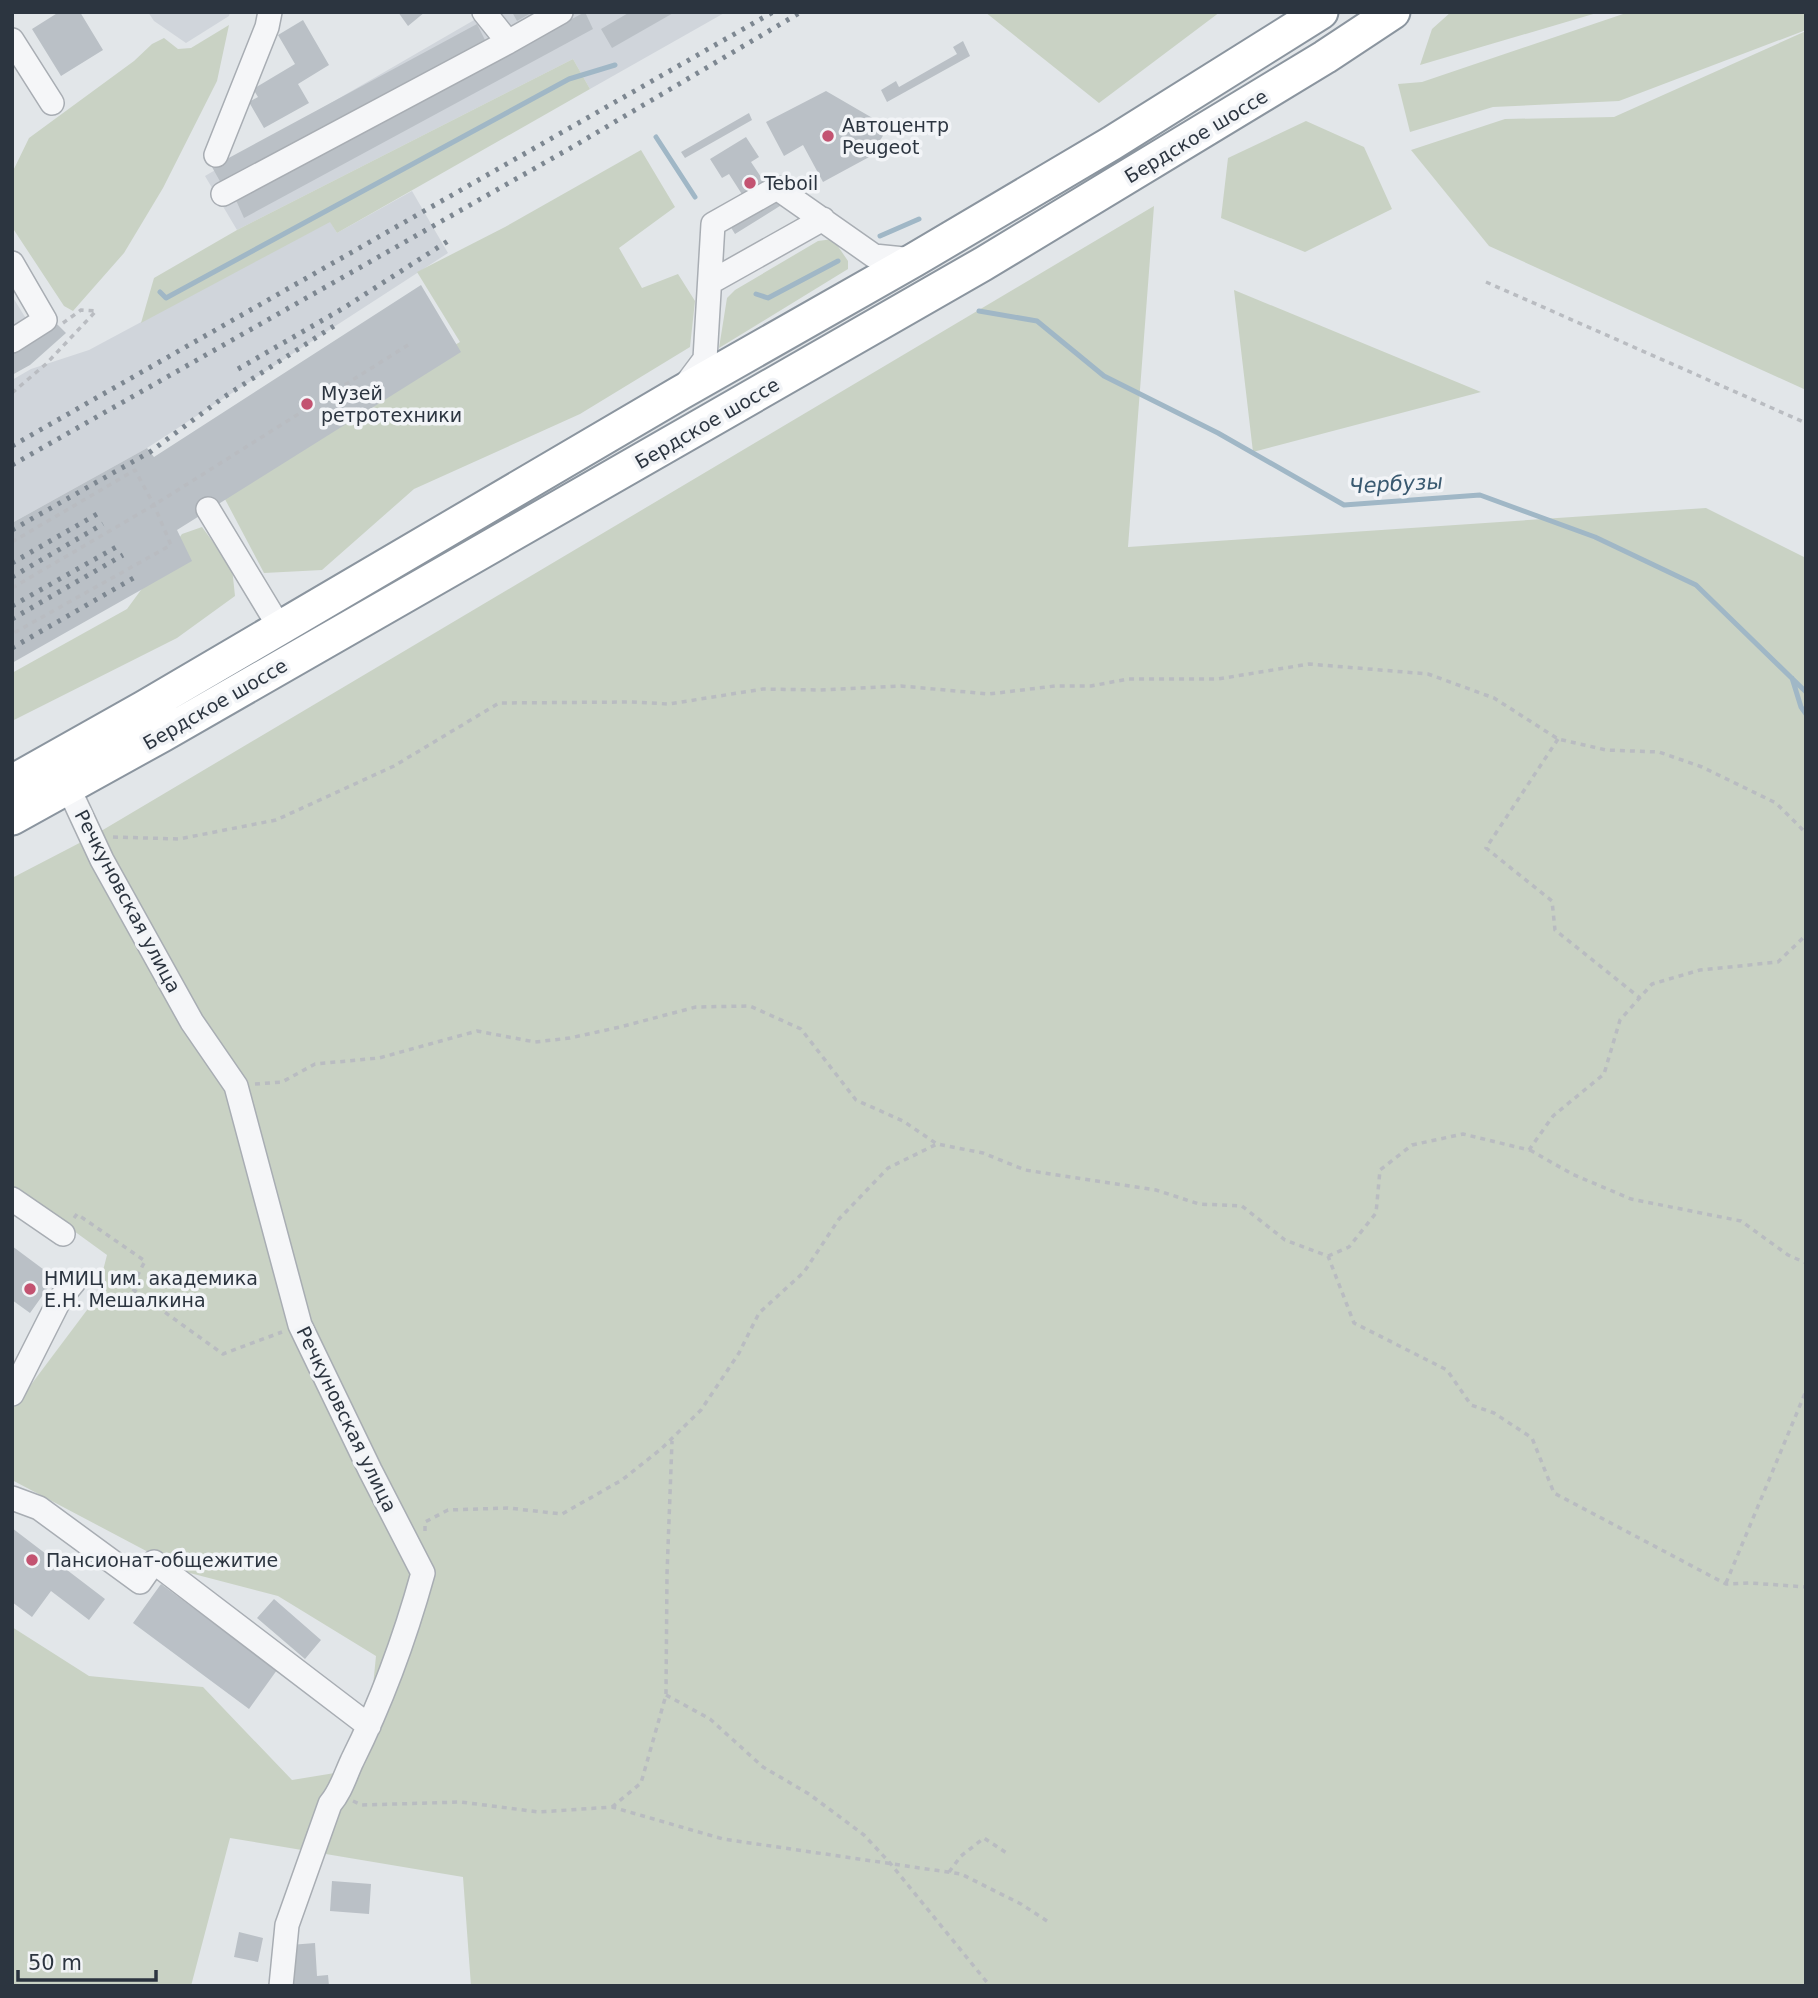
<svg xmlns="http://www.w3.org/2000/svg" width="1818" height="1998" font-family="'DejaVu Sans',sans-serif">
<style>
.built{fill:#d0d5db}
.green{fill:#c9d2c4}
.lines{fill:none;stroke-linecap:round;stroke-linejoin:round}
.stream{stroke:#a0b7c6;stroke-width:5}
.building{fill:#bac0c6}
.minor-casing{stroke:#a8adb3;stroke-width:26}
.highway-casing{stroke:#8b959f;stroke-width:37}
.path{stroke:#b9bcc1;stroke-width:3.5;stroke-dasharray:5 5;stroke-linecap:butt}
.minor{stroke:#f5f6f8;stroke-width:23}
.highway{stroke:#fff;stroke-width:33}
.rail{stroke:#7d8791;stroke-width:5;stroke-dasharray:3.5 7;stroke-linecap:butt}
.poi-dot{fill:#c35371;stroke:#f2f4f7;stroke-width:2.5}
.labels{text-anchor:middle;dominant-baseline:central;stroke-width:7;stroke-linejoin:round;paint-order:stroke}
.poi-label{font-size:19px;fill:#2c3540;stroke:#f2f4f7;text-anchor:start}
.street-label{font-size:19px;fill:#2c3540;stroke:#f2f4f7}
.water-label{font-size:21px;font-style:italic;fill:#395970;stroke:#f2f4f7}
</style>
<rect width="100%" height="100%" fill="#e2e6e9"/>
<path class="built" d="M148,12H230L229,16L186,43L154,21Z
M488,12H726L590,89L573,59L237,230L205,176Z
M412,191L448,253L147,448L12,523V380L31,369L89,350L330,221L337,233Z
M12,296L30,325L12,336Z"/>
<path class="green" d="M985,12H1220L1099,103Z
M1451,12H1600L1420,65L1432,29Z
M1629,12H1806V30L1619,101L1493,107L1410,132L1398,84L1422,82Z
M229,25L217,81L163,188L124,253L73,311L64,306L12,227V173L29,138L134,61L152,44L164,38L178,49L191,48Z
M1806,31V390L1489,246L1411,150L1505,119L1614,117Z
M573,59L590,89L337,233L330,222L141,323L154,278L237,230Z
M1306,121L1364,147L1392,209L1305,252L1221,218L1228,158Z
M641,150L675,207L619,248L642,288L678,274L695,301L690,347L580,414L414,489L322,570L264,573L217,484L460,342L417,272L505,227Z
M1154,206L1128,547L1706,508L1806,558V1986H471L463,1877L230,1838L191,1986H12V1627L89,1676L203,1687L292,1780L347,1771L369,1726L376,1656L278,1596L186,1572L12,1480V1410L96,1298L107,1255L12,1186V878L91,837Z
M833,239L848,261V269L719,348L727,298L735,290L818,241Z
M1234,290L1481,392L1253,452Z
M202,527L232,568L235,596L177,638L12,721V673L127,609L182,534Z"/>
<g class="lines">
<path class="stream" d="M656,137L695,197
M880,236L919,219
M160,292L166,298L569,79L615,65
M756,294L768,298L838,261
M979,311L1037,321L1104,376L1218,433L1344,505L1480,495L1595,537L1696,585L1806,692
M1792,678L1801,707L1806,714"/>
</g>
<path class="building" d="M59,12H80L103,50L61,76L32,29Z
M398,12H425L408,26Z
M512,12H533L517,21Z
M585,12L593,29L244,218L235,198Z
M630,12H675L612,48L601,29Z
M303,20L329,65L298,84L309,103L264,128L249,102L258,97L253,89L295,64L278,35Z
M477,24L486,42L222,185L212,167Z
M963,41L970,56L887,102L881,90L896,81L899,87L957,54L953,47Z
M826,91L888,127L871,156L823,182L803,145L784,156L766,122Z
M749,113L752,120L685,158L681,152Z
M746,137L759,157L751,162L767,186L791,199L735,234L722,213L745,199L729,174L722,178L710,159Z
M421,285L461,352L177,530L192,561L12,663V523L147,448L154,457Z
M54,321L66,333L30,365L12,375V351Z
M12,1246L55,1278L30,1313L12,1300Z
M12,1528L105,1599L89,1620L51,1591L32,1617L12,1602Z
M161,1584L277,1670L249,1709L133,1623Z
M274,1599L321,1640L305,1659L257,1618Z
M332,1881L371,1884L369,1914L330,1911Z
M239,1932L263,1938L258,1962L234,1957Z
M315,1943L317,1976L328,1975L329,1986H292L290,1945Z"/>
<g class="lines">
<defs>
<path id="minor" d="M12,40L52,103
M508,42L561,12
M216,155L267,27L270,12
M223,194L508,42L484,12
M12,263L45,320L12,341
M711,282L823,219
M687,383L705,359L713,224L777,188L874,256L914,260
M208,509L280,628
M68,787L102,860L192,1022L236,1086L300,1325L370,1470L423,1573C405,1638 382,1701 352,1761C345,1776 341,1791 330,1804L287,1925L281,1986
M12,1199L63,1234
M12,1394L60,1299L74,1282
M12,1498L39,1508L140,1582L154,1562L369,1726"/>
<path id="highway" d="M12,782L145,707L680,393L914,260L1112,143L1321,12
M12,818L162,735L983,264L1325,57L1393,12"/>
</defs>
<use href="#minor" class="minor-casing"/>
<use href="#highway" class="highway-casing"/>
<path class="path" d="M1486,282L1806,423
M12,393L46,364L96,311L81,310L63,323
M12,542L135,470L154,505L171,545L12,634
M12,588L154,505L408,345
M1558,739L1486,848L1552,901L1555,930L1640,998
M113,837L179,839L276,820L394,766L499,703L631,702L669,704L763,689L820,690L901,686L989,694L1055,686H1091L1128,679H1218L1309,664L1428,674L1494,698L1558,739L1606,750L1659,752L1702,767L1776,803L1806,833
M255,1084L282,1082L315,1064L379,1058L477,1031L535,1042L570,1038L620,1027L696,1007L750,1006L801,1029L856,1100L903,1121L937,1144L983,1153L1025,1170L1156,1190L1199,1204L1242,1206L1285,1240L1328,1256L1354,1323L1447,1370L1471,1405L1494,1413L1532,1438L1554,1493L1726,1584L1751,1583L1806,1587
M1530,1150L1572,1174L1631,1199L1741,1221L1788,1255L1806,1263
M74,1218L77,1214L145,1261L131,1288L223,1354L282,1332
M1328,1256L1349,1247L1376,1213L1380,1170L1412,1145L1463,1134L1529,1150L1553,1116L1604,1074L1620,1020L1652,984L1700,970L1778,962L1806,935
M425,1531V1522L448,1510L508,1508L562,1514L622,1480L661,1449L701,1410L739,1353L759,1313L804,1272L839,1219L888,1168L937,1144
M1726,1583L1806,1391
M666,1695L710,1719L763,1767L809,1794L864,1835L890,1863L990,1986
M353,1801L362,1805L461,1802L539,1812L612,1807L723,1839L961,1874L1021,1904L1047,1921
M612,1807L641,1783L666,1695L667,1574L672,1441
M949,1872L961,1856L984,1838L1008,1854"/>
<use href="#minor" class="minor"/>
<use href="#highway" class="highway"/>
<path class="rail" d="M238,369L342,309L448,241
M12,446L773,12
M12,465L574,146L801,12
M12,530L150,452L224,397L334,326
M12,563L97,514
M12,577L103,524
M12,606L118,546
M12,619L123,555
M12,648L137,576"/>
</g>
<g class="poi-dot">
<circle cx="828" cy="136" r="7"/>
<circle cx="750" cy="183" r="7"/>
<circle cx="307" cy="404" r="7"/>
<circle cx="30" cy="1289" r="7"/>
<circle cx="32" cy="1560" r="7"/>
</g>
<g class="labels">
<g class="poi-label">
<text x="842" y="125">Автоцентр<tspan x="842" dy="22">Peugeot</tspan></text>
<text x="764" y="183">Teboil</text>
<text x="321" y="393">Музей<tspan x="321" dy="22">ретротехники</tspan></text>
<text x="44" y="1278">НМИЦ им. академика<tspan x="44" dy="22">Е.Н. Мешалкина</tspan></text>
<text x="46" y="1560">Пансионат-общежитие</text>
</g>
<g class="street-label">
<text transform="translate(1196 136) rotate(-31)">Бердское шоссе</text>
<text transform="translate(707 423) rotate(-30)">Бердское шоссе</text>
<text transform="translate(215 704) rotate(-30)">Бердское шоссе</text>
<text transform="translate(128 901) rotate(62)">Речкуновская улица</text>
<text transform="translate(347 1419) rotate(64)">Речкуновская улица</text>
</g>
<g class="water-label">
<text transform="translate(1396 484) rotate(-3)">Чербузы</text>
</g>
</g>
<rect width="1818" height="1998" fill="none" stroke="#2c3540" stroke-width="28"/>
<path d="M18 1970v10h138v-10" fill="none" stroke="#2c3540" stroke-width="3.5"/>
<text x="28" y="1970" font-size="21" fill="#2c3540" stroke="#f2f4f7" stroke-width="5" paint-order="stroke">50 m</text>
</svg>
